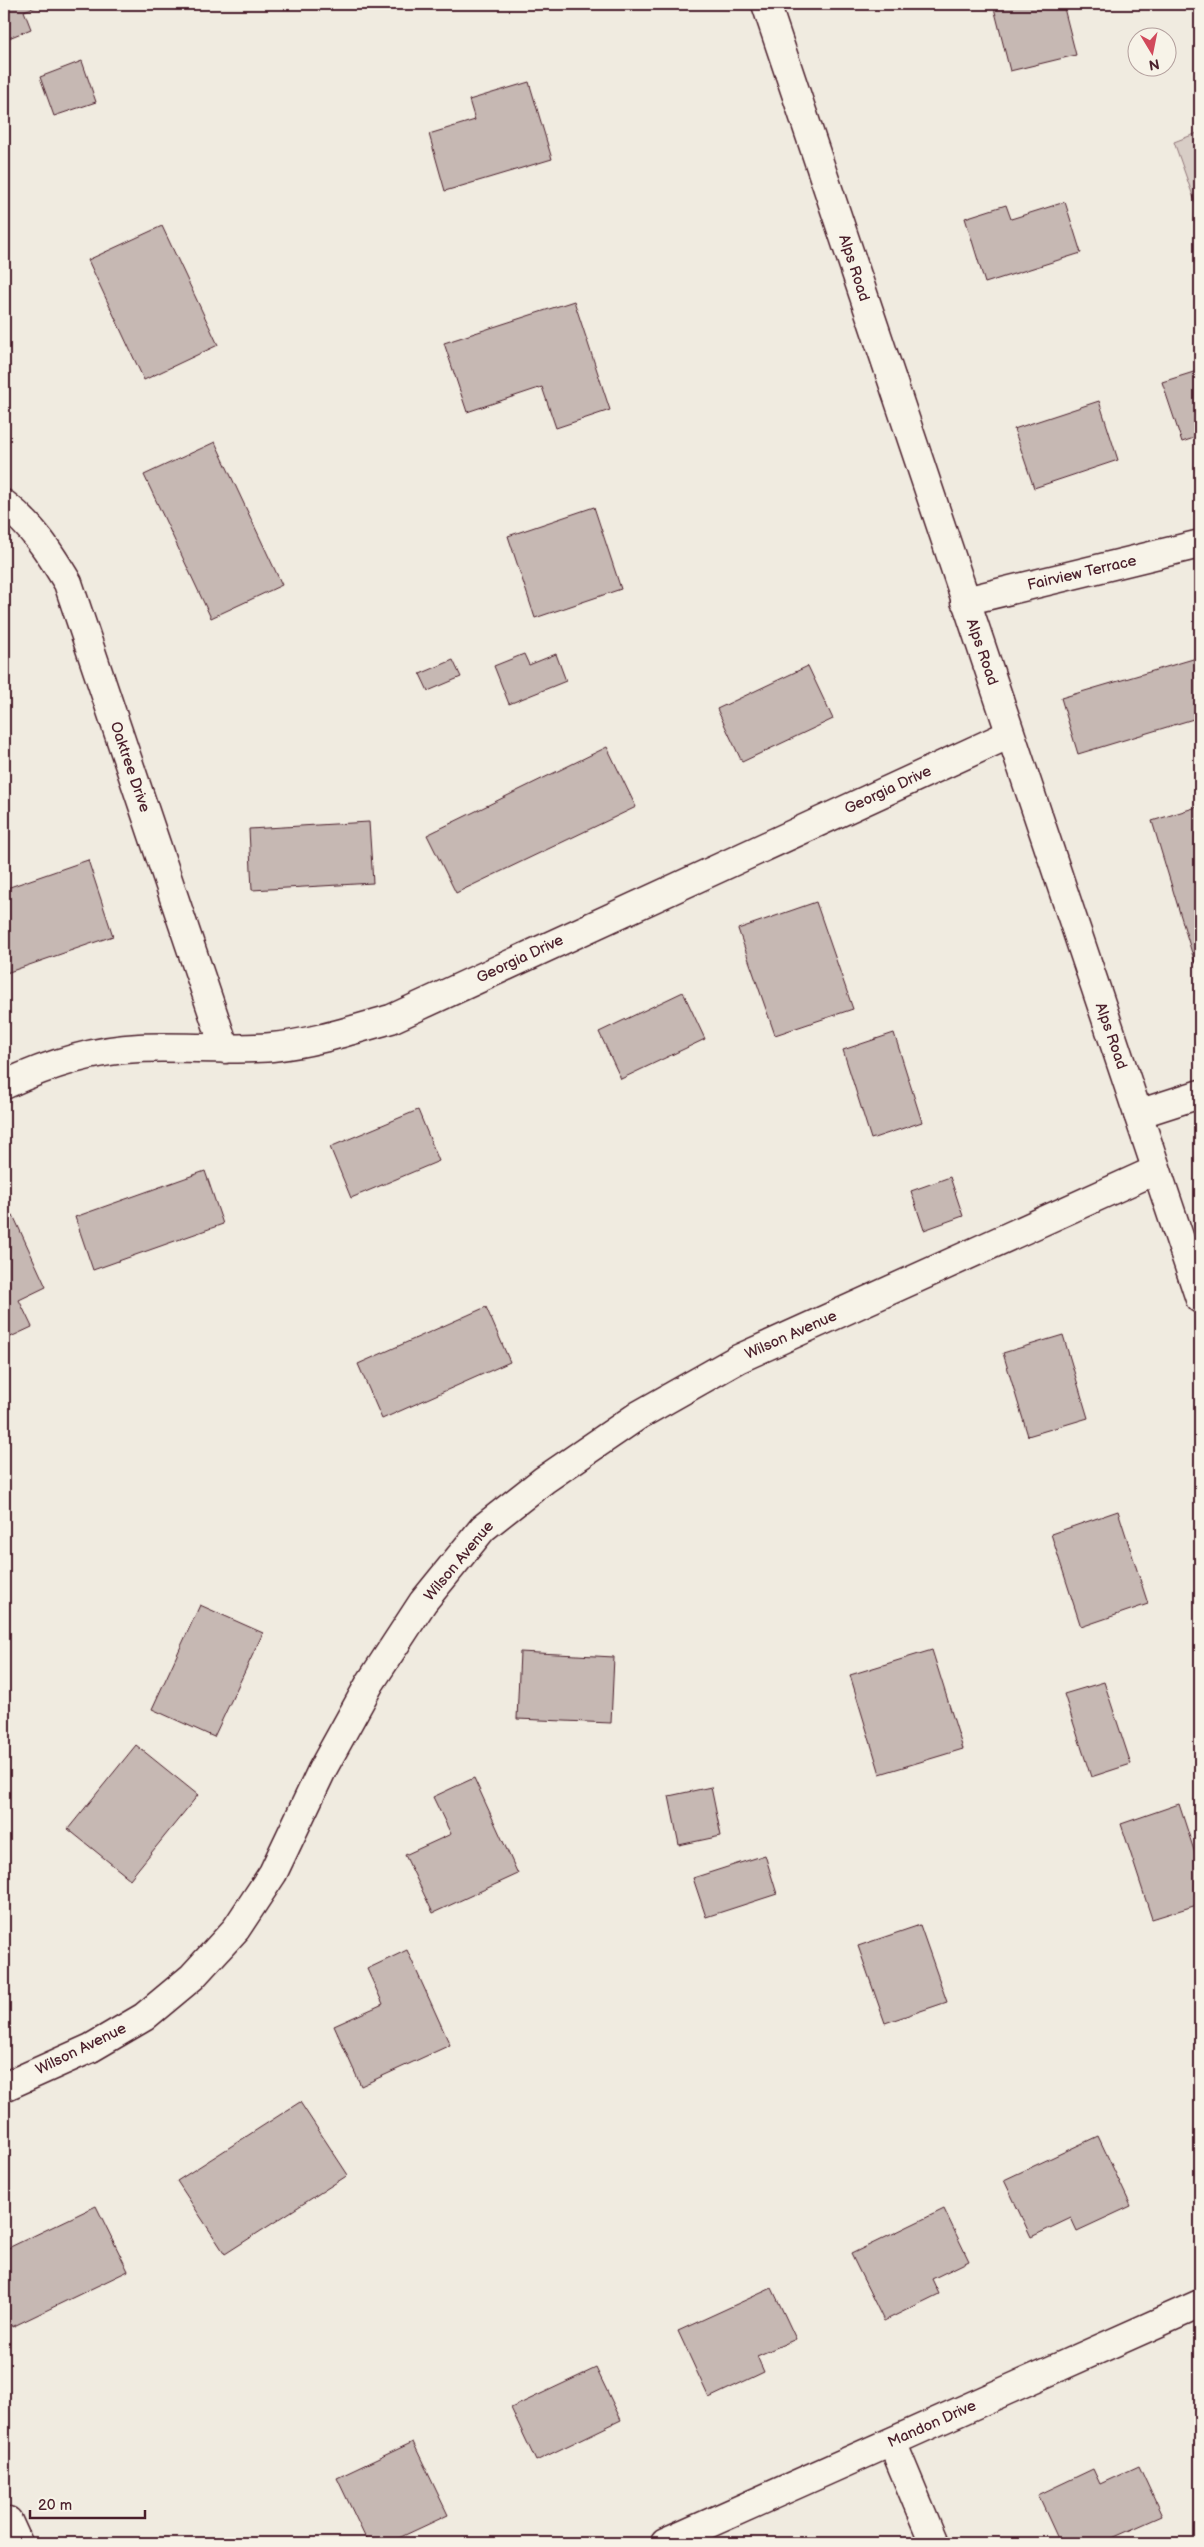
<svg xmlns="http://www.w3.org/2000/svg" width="1204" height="2547" font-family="'Balsamiq Sans',sans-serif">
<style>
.green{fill:#d8cdc6;stroke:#917678}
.building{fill:#c6b8b3;stroke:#4a1f2b}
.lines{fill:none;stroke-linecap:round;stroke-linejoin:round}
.street-casing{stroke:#4a1f2b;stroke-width:31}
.secondary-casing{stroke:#4a1f2b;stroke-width:31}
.street{stroke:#f7f3e8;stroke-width:28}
.secondary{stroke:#f7f3e8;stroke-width:28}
.labels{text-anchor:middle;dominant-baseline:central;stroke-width:4;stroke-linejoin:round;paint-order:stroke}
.street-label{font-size:15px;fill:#4a1f2b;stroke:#f7f3e8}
</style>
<rect width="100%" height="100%" fill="#f0ebe0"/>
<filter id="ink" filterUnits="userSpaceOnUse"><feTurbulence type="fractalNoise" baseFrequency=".02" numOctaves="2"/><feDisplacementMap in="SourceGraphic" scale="10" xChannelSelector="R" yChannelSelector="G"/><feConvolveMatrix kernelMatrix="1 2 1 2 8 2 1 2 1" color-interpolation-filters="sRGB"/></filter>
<g filter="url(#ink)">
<path class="green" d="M1200,132V216L1174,142Z"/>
<path class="building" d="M4,4H43L24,11L31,29L4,40Z
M993,4H1063L1076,55L1010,71Z
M82,61L96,102L54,116L40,77Z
M529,82L552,159L445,191L429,134L475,120L469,100Z
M1065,202L1081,253L985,283L965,218L1006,205L1011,219Z
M162,226L218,345L144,380L88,260Z
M574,301L610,410L556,428L542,387L467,412L444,343Z
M1200,370V436L1182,442L1162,382Z
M1099,401L1118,460L1034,488L1014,429Z
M215,442L282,585L211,618L144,475Z
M594,507L621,589L535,618L508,536Z
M524,654L529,665L556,654L566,681L509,704L494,666Z
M1200,657V717L1078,754L1061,698Z
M453,660L461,677L428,691L420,674Z
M808,666L833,719L742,762L717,709Z
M607,747L636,807L456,893L427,835Z
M1200,806V962L1195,963L1152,821Z
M369,822L373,883L252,890L249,829Z
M88,860L113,936L6,973L4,889Z
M816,902L853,1009L775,1035L738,929Z
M683,992L705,1039L621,1079L599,1032Z
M894,1033L922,1122L871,1139L843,1050Z
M418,1110L439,1161L351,1198L330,1147Z
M205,1171L223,1224L93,1270L75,1217Z
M950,1177L963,1216L924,1230L911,1191Z
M13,1215L46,1287L19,1300L32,1327L4,1340V1220Z
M486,1307L510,1362L382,1419L358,1364Z
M1063,1335L1088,1418L1028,1436L1003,1353Z
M1118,1511L1148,1604L1081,1627L1051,1534Z
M200,1605L263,1633L214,1737L152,1709Z
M932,1650L963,1749L880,1774L850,1675Z
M520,1652L614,1657L611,1723L517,1719Z
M1104,1682L1131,1764L1091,1777L1064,1694Z
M136,1745L198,1795L130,1879L68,1829Z
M474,1778L518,1874L433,1913L405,1855L451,1834L433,1797Z
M711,1787L721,1836L679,1845L669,1796Z
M1179,1804L1200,1869V1904L1152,1919L1121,1824Z
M765,1855L777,1894L706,1917L693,1878Z
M920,1925L947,2002L885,2023L858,1946Z
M407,1950L450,2045L361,2086L334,2026L383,2004L367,1969Z
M300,2102L348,2175L225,2254L177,2181Z
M1098,2136L1131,2206L1077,2231L1071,2218L1031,2237L1004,2180Z
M96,2206L128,2271L12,2327L4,2310V2250Z
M944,2209L969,2261L932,2279L939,2294L884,2321L851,2254Z
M772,2288L796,2339L757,2356L764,2372L709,2398L678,2331Z
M596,2368L621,2420L536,2461L511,2408Z
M413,2442L448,2515L388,2543H368L337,2478Z
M1139,2466L1162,2516L1101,2543H1060L1038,2495L1093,2469L1100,2484Z"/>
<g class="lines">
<defs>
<path id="street" d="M4,504C33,526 50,553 68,583L225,1049
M965,601L1200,544
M4,1085C47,1065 91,1050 139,1048C183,1046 228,1051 272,1047C313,1043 352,1030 391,1019L1010,734
M1138,1114L1200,1094
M4,2087L91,2048L144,2017L192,1977L236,1929L273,1873L322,1770L370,1683L423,1602L483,1528L544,1480L639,1415L738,1359L1156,1170
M892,2442L934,2543
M8,2521L18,2543
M665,2543L1200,2304"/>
<path id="secondary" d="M766,4L1200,1299"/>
</defs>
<use href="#street" class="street-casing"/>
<use href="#secondary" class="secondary-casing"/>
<use href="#street" class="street"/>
<use href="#secondary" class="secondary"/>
</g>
</g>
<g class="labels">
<g class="street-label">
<text transform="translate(854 268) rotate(72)">Alps Road</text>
<text transform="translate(1082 573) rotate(-13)">Fairview Terrace</text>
<text transform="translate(982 652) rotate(71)">Alps Road</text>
<text transform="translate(130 767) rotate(71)">Oaktree Drive</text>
<text transform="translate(888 790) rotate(-25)">Georgia Drive</text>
<text transform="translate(520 959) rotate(-25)">Georgia Drive</text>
<text transform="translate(1111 1036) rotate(71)">Alps Road</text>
<text transform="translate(791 1335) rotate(-24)">Wilson Avenue</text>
<text transform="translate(459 1561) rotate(-50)">Wilson Avenue</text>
<text transform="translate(81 2049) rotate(-26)">Wilson Avenue</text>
<text transform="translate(932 2424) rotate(-24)">Mandon Drive</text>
</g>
</g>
<rect width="1204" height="2547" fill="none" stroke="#f7f3e8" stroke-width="20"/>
<rect x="10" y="10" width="1184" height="2527" fill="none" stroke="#4a1f2b" stroke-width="2" filter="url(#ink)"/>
<g transform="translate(1152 52) rotate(170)"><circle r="24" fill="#f7f3e8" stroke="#b29e9c"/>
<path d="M0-4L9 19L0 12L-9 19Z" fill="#d1495b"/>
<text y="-8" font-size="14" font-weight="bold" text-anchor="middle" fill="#4a1f2b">N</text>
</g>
<path d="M30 2510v8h115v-8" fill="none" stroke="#4a1f2b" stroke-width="2.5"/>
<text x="38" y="2510" font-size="15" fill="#4a1f2b" stroke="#f7f3e8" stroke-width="4" paint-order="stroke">20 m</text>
</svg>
